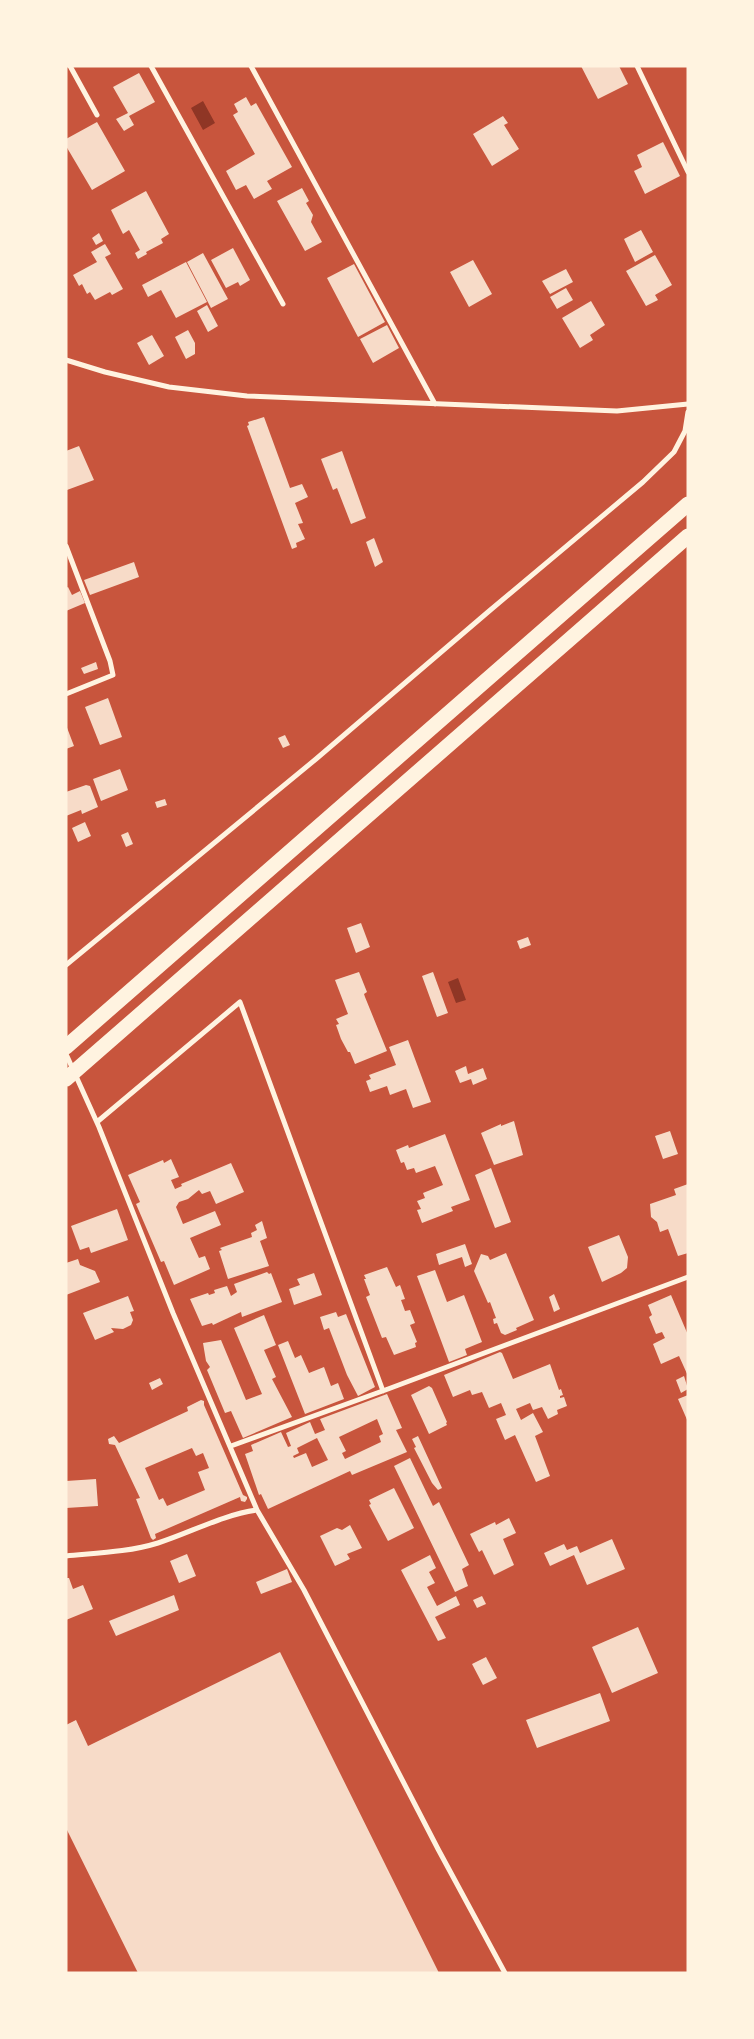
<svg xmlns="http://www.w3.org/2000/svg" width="754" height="2039" font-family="'Varela Round',sans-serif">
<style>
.water{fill:#8f3625}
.building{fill:#f7dbc8;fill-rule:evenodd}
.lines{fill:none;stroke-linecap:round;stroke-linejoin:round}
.minor{stroke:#fff3e0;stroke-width:5}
.motorway{stroke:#fff3e0;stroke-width:15}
</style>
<rect width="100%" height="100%" fill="#c8553d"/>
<path class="water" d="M203,101L215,123L203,130L191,108Z
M458,978L466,1000L456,1003L448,982Z"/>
<path class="building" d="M581,66H619L628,84L598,99Z
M139,73L155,102L129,116L134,125L124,131L116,119L128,113L113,87Z
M246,97L251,106L256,103L292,167L267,181L272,189L254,199L246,185L236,190L226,171L255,154L233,115L238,112L234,104Z
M503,116L508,123L504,125L519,149L492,166L473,134Z
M97,122L125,171L92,190L66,146V139Z
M663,142L680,176L645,194L634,171L642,167L637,155Z
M302,188L309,201L306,203L313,215L311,222L322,242L305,251L277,201Z
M146,191L169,234L161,239L163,243L146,252L147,254L138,259L135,253L140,250L129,230L123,234L111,210Z
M641,230L653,252L635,262L624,239Z
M99,233L103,241L96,245L92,238Z
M105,244L111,254L105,257L123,289L112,295L110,292L95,300L90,292L87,294L82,284L79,286L73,275L97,262L91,252Z
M233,248L250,280L240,286L238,282L226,288L211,260Z
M203,253L228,299L211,308L187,262Z
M655,255L672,285L655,295L658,300L646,306L626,271Z
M473,260L492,294L469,307L450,272Z
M186,262L207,302L176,318L161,290L148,297L142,285Z
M354,264L385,322L358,337L327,278Z
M566,269L573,282L550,294L542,281Z
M566,288L573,300L557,309L550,297Z
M591,301L605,325L590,335L593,340L580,348L562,318Z
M207,305L218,326L208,332L197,311Z
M387,325L399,348L373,363L360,339Z
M188,330L195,343V354L186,359L175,337Z
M152,335L164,356L149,365L137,343Z
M264,417L290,488L302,484L308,497L295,503L303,523L298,524L305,539L296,543L297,547L292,549L247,426L249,425L248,422Z
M79,446L94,480L67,490L66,451Z
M342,451L366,518L351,524L337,488L333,490L321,459Z
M374,538L383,562L375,567L366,542Z
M134,562L139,577L90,595L84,580Z
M68,587L72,595L80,591L85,603L66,611V588Z
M96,662L98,669L84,674L81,668Z
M108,698L122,737L100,745L85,707Z
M66,725L74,746L66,749Z
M285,735L290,745L283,748L278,738Z
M120,769L128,790L101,801L93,779Z
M86,785L90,786L98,807L82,814L81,810L66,816V792Z
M165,799L167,805L157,808L155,802Z
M85,822L91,836L78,842L72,828Z
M128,832L133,844L126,847L121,835Z
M361,923L370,947L356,953L347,928Z
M528,937L531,945L520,949L517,941Z
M359,972L367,992L364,994L365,997L387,1051L355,1064L350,1052H348L341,1039L336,1025L339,1024L336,1019L348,1014L335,980Z
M433,972L448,1013L437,1017L422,976Z
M408,1040L431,1102L413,1108L406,1089L390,1095L387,1086L370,1092L366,1081L371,1079L369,1075L396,1065L389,1047Z
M466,1066L468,1074L483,1068L487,1079L473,1085L471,1079L460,1083L455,1071Z
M514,1121L523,1155L494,1165L481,1133L501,1124V1126Z
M670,1131L678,1154L663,1159L655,1136Z
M445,1134L470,1200L451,1207L453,1211L422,1223L417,1210L421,1209L417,1201L425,1198L423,1193L443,1185L435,1166L416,1173L414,1168L407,1170L404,1162L401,1163L396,1150L408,1145L409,1148Z
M171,1159L179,1177L171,1180L175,1189L182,1186L181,1184L231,1163L244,1192L216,1204L210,1191L202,1194L199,1190L188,1199L179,1202L176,1207L183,1224L215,1211L221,1225L190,1238L199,1258L205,1256L210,1269L174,1285L164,1261L161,1262L136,1204L140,1202L128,1175L163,1160L164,1163Z
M491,1168L511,1222L495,1228L475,1175Z
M688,1184V1253L678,1256L668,1229L660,1232L657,1222L651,1217L650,1204L676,1195L674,1189Z
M117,1209L128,1240L91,1253L89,1247L80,1250L71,1226Z
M262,1221L267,1238L260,1241L269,1266L228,1279L219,1251L222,1250L220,1248L252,1237L251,1233L257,1230L255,1225Z
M619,1235L628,1257L627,1268L621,1273L602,1282L588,1247Z
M465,1244L472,1264L465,1267L462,1257L439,1265L436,1254Z
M506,1253L534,1320L516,1328L517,1330L505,1335L501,1333L497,1323L494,1324L493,1319L496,1318L490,1302L488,1303L474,1271L481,1254L488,1256L490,1260Z
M78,1259L80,1265L95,1271L100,1282L66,1295V1263Z
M387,1267L396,1287L400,1285L405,1299L401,1300L405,1311L410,1310L415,1323L410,1325L417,1342L415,1343L416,1347L394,1355L386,1337L382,1338L366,1297L370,1295L364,1279H366L364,1275Z
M435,1270L447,1302L464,1295L482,1342L465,1349L467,1355L449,1362L417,1276Z
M267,1272L269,1274L271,1273L282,1302L242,1317L241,1312L213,1325L212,1323L202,1326L190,1299L208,1293L209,1295L215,1293L214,1290L227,1286L231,1296L237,1292L234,1284Z
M314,1273L322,1295L294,1305L289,1289L300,1285L297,1279Z
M554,1294L560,1309L554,1312L549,1297Z
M671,1295L688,1335V1376L679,1356L661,1364L653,1344L665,1338L662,1332L656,1334L649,1317L652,1315L648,1305Z
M128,1296L134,1311L130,1312L133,1320L131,1325L123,1329L111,1328L114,1332L95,1340L83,1313Z
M336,1312L338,1317L346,1314L375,1387L358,1396L347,1375L329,1328L324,1330L320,1317Z
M264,1315L276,1345L264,1350L276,1377L272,1379L292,1417L243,1438L231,1411L225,1413L207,1370L210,1367L206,1361L203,1343L221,1340L246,1400L262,1394L234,1328Z
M288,1341L295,1358L301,1355L309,1373L324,1367L331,1386L338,1383L344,1399L305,1414L278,1345Z
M500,1352L502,1353L513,1379L550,1364L559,1390L561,1389L563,1395L560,1396V1398L564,1397L567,1406L557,1410L558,1414L548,1419L542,1407L533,1410L530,1403L516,1409L521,1420L533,1413L543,1432L535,1436L550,1476L536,1482L515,1435L505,1440L496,1419L506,1415L501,1403L489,1408L482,1392L472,1395L470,1390L453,1397L444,1375Z
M684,1376L688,1389L681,1393L676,1380Z
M160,1378L163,1384L152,1390L149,1383Z
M429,1386L432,1388L447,1422L446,1423L447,1425L429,1434L411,1395Z
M387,1394L402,1428L396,1430L407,1452L352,1475L350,1471L268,1509L261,1494L259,1495L245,1454L253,1451L251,1445L281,1432L288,1447L291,1446L286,1433L310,1422L315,1434L325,1430L320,1419ZM377,1419L383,1434L379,1436L381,1442L345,1459L342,1453L346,1451L339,1437ZM317,1438L328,1460L312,1467L306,1453L294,1458L293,1456L299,1453L297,1448Z
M688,1395V1422L678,1399Z
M201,1400L204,1401V1405L243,1495L247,1497V1499L245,1502L241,1501L240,1497L155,1534L156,1538L153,1540L151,1538L136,1499L140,1498L115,1445L109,1444L108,1439L114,1436L119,1443L188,1411L187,1407ZM192,1448L196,1456L203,1453L209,1468L198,1472L205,1490L167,1506L163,1498L159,1500L145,1468Z
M418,1436L442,1488L438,1490L432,1483L414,1448L416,1447L412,1439Z
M410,1458L433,1506L439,1502L469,1565L462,1569L468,1586L455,1592L394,1466Z
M96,1479L98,1506L66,1508V1481Z
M394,1488L414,1528L388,1541L369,1505L371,1504L369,1500Z
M509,1518L516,1533L503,1539L514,1565L494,1575L482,1550L479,1552L470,1534L495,1522L496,1525Z
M350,1525L362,1548L347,1554L350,1559L335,1566L320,1536L337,1528L342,1530Z
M612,1539L625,1569L587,1585L574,1555L550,1566L544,1553L564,1544L567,1550L577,1546L580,1553Z
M187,1554L196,1576L179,1583L170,1561Z
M430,1555L436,1568L429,1572L435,1583L427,1587L437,1606L456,1596L460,1605L435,1617L446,1638L438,1641L401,1570Z
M287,1569L292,1582L261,1594L256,1582Z
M66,1578H69L73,1589L83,1585L93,1609L66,1620Z
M174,1595L179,1610L116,1636L109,1621Z
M482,1596L486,1604L477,1608L473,1600Z
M638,1627L658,1673L612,1693L592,1647Z
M280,1652L439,1973H138L66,1828V1725L76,1720L88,1746Z
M486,1657L497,1678L483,1685L472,1664Z
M600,1693L610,1721L537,1748L526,1720Z"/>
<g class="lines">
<path class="minor" d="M70,66L97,115
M151,66L283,304
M251,66L435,404
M637,66L688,172
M66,360L105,372L169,387L247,396L617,411L688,404
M66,546L110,661L113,675L66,694
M66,965L316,759L488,612L643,482L674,452L685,431L688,412
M66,1054L99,1127L173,1313L257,1510
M97,1122L240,1002L383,1391
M231,1446L388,1389L688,1277
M66,1556C97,1553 129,1552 158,1543C192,1532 222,1515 257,1510L304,1590L438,1849L505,1973"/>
<path class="motorway" d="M66,1047L688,504
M66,1079L688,536"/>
</g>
<rect width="754" height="2039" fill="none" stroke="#fff3e0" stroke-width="135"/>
</svg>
